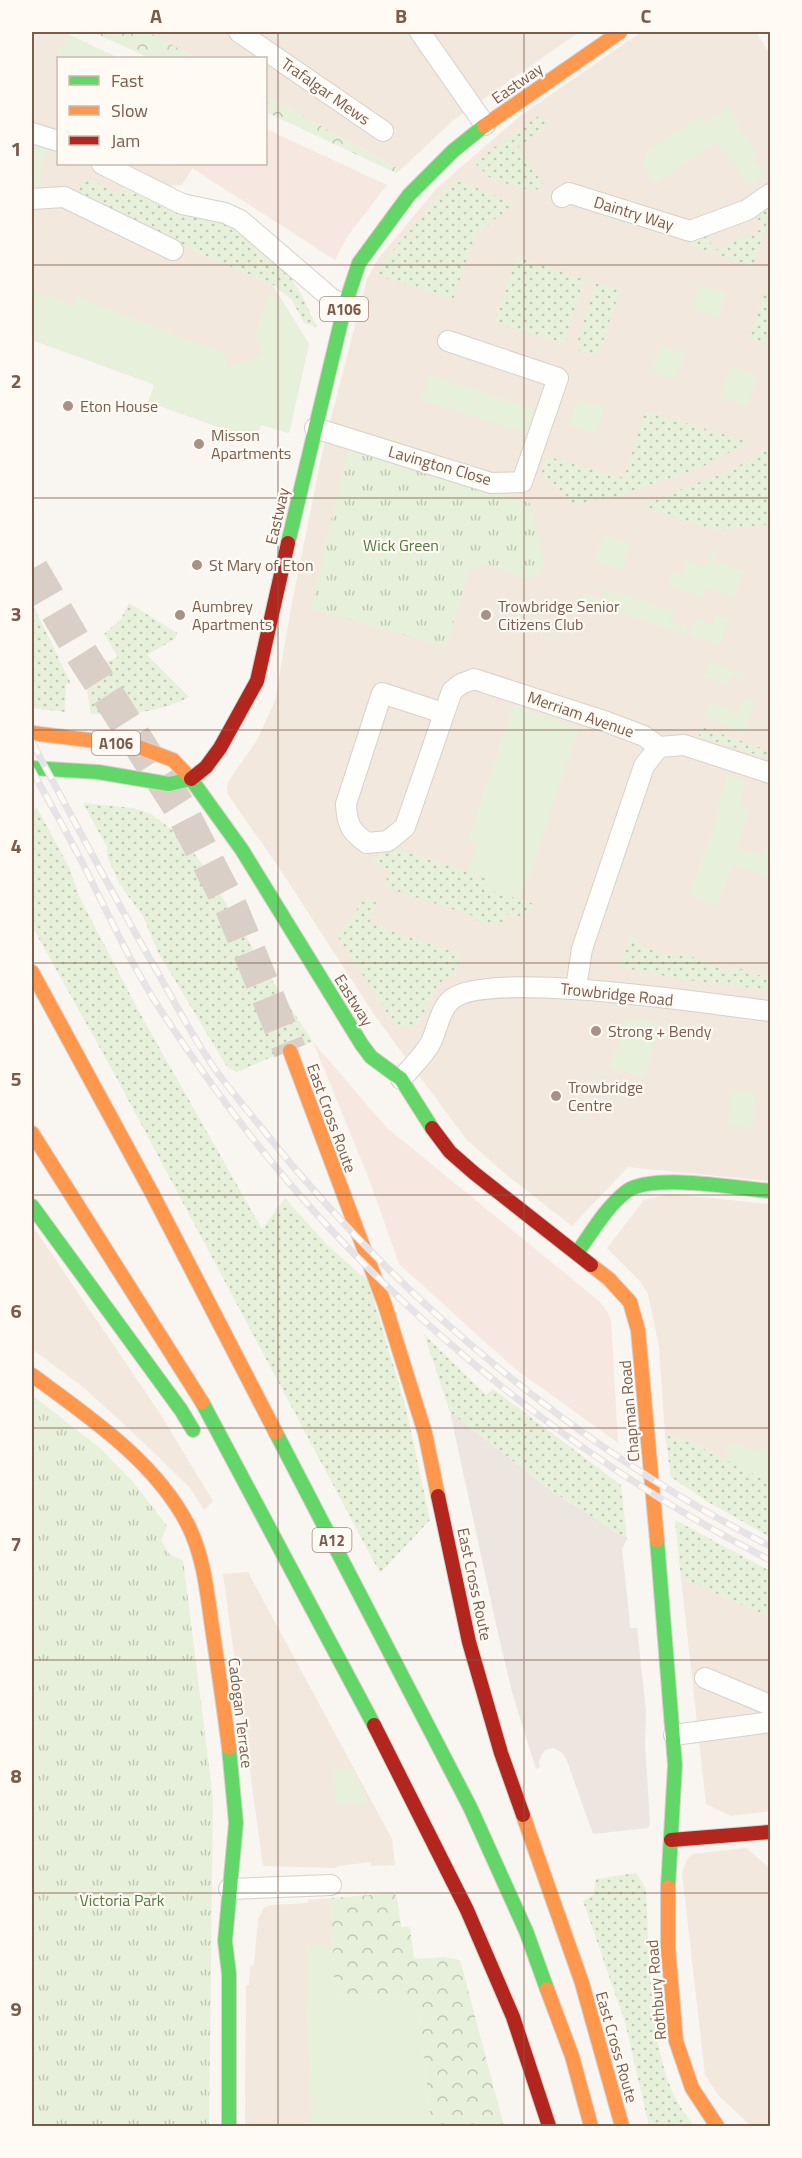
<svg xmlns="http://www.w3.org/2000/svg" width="802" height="2158" font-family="'Titillium Web',sans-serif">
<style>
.residential{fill:#f2e8de}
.commercial{fill:#f6e8e1}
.industrial{fill:#ede5e0}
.grass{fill:url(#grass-dots)}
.forest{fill:url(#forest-crowns)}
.park{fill:url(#park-tufts)}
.garden{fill:#e7f0db}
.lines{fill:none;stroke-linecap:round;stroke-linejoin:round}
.highway-tunnel{stroke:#d9cfc7;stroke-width:33;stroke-dasharray:33 16;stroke-linecap:butt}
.street-casing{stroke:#d7d1cb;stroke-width:22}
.fast-casing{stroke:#d9d2cb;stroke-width:16}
.slow-casing{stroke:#d9d2cb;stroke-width:16}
.jam-casing{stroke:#d9d2cb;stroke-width:16}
.street{stroke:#fefefd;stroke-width:20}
.fast{stroke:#63d668;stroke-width:14}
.slow{stroke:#ff974d;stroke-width:14}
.jam{stroke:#b3261e;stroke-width:14}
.rail-casing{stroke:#e6e3e7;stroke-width:7}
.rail{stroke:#fffaf3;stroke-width:4.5;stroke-dasharray:14;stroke-linecap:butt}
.grid{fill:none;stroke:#7a5c4d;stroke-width:1.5;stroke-opacity:0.55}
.poi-dot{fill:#a69286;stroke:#fffaf3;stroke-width:2}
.labels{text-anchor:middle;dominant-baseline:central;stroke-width:4.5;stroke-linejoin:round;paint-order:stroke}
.shield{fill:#fffaf3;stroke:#a28b7f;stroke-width:1.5}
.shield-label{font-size:15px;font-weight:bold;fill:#7a5c4d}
.street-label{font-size:16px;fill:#7a5c4d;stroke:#fffaf3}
.poi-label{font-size:16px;fill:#7a5c4d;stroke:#fffaf3;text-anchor:start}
.park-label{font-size:16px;fill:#537a41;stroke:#fffaf3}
.neatline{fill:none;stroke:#7a5c4d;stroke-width:2}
.grid-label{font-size:20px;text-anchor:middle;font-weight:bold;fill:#7a5c4d}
</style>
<defs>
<pattern id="grass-dots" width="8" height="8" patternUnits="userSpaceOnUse" patternTransform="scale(1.5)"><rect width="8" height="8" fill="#e7f0db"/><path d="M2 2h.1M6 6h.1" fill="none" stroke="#c0c6b4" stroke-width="1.8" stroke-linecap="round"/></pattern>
<pattern id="forest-crowns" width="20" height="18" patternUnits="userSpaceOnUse" patternTransform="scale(1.5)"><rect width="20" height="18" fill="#e7f0db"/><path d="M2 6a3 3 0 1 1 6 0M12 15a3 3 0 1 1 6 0" fill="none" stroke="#c0c6b4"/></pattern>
<pattern id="park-tufts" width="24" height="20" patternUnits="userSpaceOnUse" patternTransform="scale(1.5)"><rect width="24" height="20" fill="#e7f0db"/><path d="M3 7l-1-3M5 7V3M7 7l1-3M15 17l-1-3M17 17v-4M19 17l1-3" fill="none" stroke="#c0c6b4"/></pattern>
</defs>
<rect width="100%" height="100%" fill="#f9f5f0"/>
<path class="residential" d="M32,32H63L118,58H58V164H195L182,185L124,188L120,195L78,192L210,258L272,284L309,344L289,433L261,425L255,440L157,405L148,402L153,389V384L32,340Z
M148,32H579L455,119L400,170L266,96V58H196Z
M641,32H756L770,54V1181L628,1167L572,1226L504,1173L466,1139L375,1016L278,866L228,795L227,787L228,782L257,740L275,701L291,608L323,449L367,279L378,259L437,188L520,116Z
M671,1194L770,1204V1482L692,1443L665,1435L659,1347L648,1294L640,1281L607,1248L644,1200Z
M32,1225L159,1412L213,1501L204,1510L190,1488L144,1443L84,1388L32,1349Z
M248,1572L392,1839L395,1865L371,1866V1862L337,1866V1868L263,1866L223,1574Z
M681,1578L770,1617V1811L731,1816L706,1804Z
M746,1848L770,1868V2126H751L719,2096L705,2075L682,1873L687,1859L693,1854Z
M331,1898L335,2000L431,2126H245L246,1985H249L250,1966L254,1965L258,1919L264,1908L271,1905L308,1903V1900Z"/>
<path class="commercial" d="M266,129L387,185L347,237L335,260L192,168L195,164H266Z
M313,1042L386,1127L599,1301L607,1311L611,1320L618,1443L514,1368L399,1264L371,1184Z"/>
<path class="industrial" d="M450,1412L552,1491L627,1539L622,1549L629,1614L630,1628H637L646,1711L645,1745L650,1823L648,1828L593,1834L566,1758L562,1753L553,1748L545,1750L541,1756L539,1762L540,1767L536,1769L512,1692L497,1629Z"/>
<path class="grass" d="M541,114L547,126L518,147L544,186L533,191L491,179L474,162Z
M86,177L120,195L124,188L172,211L220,222L243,234L287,272L301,294L317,327L304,323L292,300L272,284L210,258L78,192Z
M456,179L514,204L476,234L453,299L376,275L382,263L438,197Z
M770,206L765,230L753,266L687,244L707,235L714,251L762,229L756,214Z
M516,257L584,279L564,344L494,322Z
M769,279H770V345L749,337Z
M596,283L620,290L598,356L575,349Z
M645,411L749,442L704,466L622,495L574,505L542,473L545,456L624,478Z
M770,446V524L723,530L709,529L646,508L647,503L651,501L734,469Z
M32,603L71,684H66L65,712L32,708Z
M129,603L177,633L175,639L147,655L189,697C153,715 130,713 91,714L84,671L118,657L104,634L121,619Z
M701,727L770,751V759L699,736Z
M83,803L133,808L151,814L183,838L206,870L268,974L313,1042L267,1059L237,1072L227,1067L158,952L143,916L120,885L107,856V847Z
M37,808L69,867L79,896L138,1010L262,1229L285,1198L327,1245L368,1281L406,1408L430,1520L380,1573L115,1075L32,926V811Z
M395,848L487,878L484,888L534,904L531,911L517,917L506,914L503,926L489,922L488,924L474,919V916L384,887L390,869L373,863L376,855Z
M362,897L376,902L369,924L461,954L456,972C425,986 434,1011 411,1028L400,1027L393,1022L336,934C349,925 357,913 362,897Z
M631,935L638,937L636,943L676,957L678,952L731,971L733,966L770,979V990L687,980L619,967Z
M424,1334L486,1395L493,1389L621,1485L627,1539L552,1491L450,1412Z
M665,1435L692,1443L770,1482V1537L708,1502L671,1477Z
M675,1520L770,1571V1617L681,1578Z
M636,1873L646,1889C650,1953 647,2054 681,2108C685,2114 690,2120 694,2126H649L625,2022L583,1901L593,1895L596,1879Z"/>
<path class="forest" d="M92,32H148L196,58H150Z
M266,96L400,170L396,173L266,112Z
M394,1893L397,1897L401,1927H410L414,1959L443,1957L460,1960L504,2126H431L418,1997L335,2000L331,1898Z"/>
<path class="park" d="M348,447L530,503L544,562L542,572L529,580L487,564L469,570L446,647L311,609Z
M32,1395L101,1449L134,1483L167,1526L161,1540L170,1555L183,1560L213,1799L209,2126H32Z"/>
<path class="garden" d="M68,34L118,58L58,60L55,58Z
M728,107L738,122L736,124L757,154L753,157L765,175L749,186L717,141L656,184L643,166L646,152L700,115L706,123Z
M32,145L49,147L41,164L39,187L32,189Z
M700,284L726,293L718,318L691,308Z
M32,290L74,306L77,297L222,352L229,368L262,354L254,337L270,292L280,299L309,344L289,433L261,425L255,440L157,405L148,402L153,389V384L32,340Z
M660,345L685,353L676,380L651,372Z
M730,366L757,376L747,406L720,397Z
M429,374L535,410L527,433L421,400Z
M578,399L605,407L597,434L568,425Z
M602,535L630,544L622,570L594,561Z
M711,552L716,554L714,561L743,570L734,597L706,588L702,597L668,586L673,572L681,574L685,560L705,567Z
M604,588L674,611L670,622L687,627L685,634L581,600L583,593L600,598Z
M716,615L729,619L720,645L690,635L695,619L713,624Z
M709,661L748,675L746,680L732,675L729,685L703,677Z
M744,699L755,703L745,732L705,717L710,703L739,712Z
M513,706L579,728L528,880H526L520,899L484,888L487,878L467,872L476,845L467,842Z
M727,774L746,781L739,805L750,808L737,847L763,856L766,846L770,847V877L732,864L717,907L688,893L691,885H693L721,804L717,802Z
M625,1018L661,1023L644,1078L610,1068Z
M731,1089L756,1092L752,1128L727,1126Z
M728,1444L748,1446V1449L759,1450L760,1447L770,1448V1482L726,1460Z
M351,1767L368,1802L337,1805L333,1769Z
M306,1945H333L335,2000L418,1997L431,2126H312L305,1983Z"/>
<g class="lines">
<path class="highway-tunnel" d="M32,569L81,653L180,808L231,907L290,1051"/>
<defs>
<path id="street" d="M239,32L383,131
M420,32L485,125
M32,133L58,141
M102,164L182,204L225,213L240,220L332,299L345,305
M562,197L569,193L690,231L747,210L770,194
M32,199L64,197L173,250
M315,428L491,483L522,482L558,378L448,341
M443,713L382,693L346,804C347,824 350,831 367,843L388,841L405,827L452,691L461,684L474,679L607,722L644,736L659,747
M659,747L684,745L770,773
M576,988L582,949L644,766L659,747
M401,1079C411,1068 423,1056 430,1044C438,1029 439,1010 452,999C489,969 716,1005 770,1011
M705,1678L770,1705
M674,1735L770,1722
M229,1889L331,1885"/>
<path id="fast" d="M288,543L345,305L359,263L409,195L453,151L484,126
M32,768L98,772L169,784L191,779
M191,779L242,850L362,1045L371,1057L401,1079L432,1128
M32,1206L181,1410L193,1430
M577,1253C592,1232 606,1207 627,1191C653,1173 737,1188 770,1191
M202,1402L374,1725
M276,1433L470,1807L526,1931L547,1989
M657,1540L675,1765L668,1887
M229,2126V1974L225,1941L236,1823L229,1748"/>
<path id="slow" d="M484,126L620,32
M32,733L136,746L173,760L191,779
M32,972L153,1195L276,1433
M290,1051L385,1305L425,1433L438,1496
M32,1133L202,1402
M591,1265L609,1279L630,1302L638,1330L657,1540
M32,1375C89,1417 155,1461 188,1525C204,1557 207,1592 212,1627C218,1667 224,1708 229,1748
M523,1815L582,1983L622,2126
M668,1887V1948L676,2041L692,2088L717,2126
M547,1989L572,2056L591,2126"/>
<path id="jam" d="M191,779L206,767L220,748L257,681L288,543
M432,1128L450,1152L474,1173L591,1265
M438,1496L469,1642L501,1753L523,1815
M374,1725L467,1910L513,2017L549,2126
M671,1840L770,1832"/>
</defs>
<use href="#street" class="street-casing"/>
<use href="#fast" class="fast-casing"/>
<use href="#slow" class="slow-casing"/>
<use href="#jam" class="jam-casing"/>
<use href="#street" class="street"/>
<use href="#fast" class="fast"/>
<use href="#slow" class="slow"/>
<use href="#jam" class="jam"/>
<defs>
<path id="rail" d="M32,742C73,819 114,897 158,973C176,1005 194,1039 215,1069C229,1089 245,1107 260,1126C395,1297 576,1448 770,1546
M32,770C48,800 66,831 82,862C107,911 130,963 160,1009C211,1087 269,1164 333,1232C457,1363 610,1479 770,1560"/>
</defs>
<use href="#rail" class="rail-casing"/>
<use href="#rail" class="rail"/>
</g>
<path class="grid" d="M278,32V2126M524,32V2126M32,265H770M32,498H770M32,730H770M32,963H770M32,1195H770M32,1428H770M32,1660H770M32,1893H770"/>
<g class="poi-dot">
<circle cx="68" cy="406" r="6"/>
<circle cx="199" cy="444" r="6"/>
<circle cx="197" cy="565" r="6"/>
<circle cx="180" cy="615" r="6"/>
<circle cx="486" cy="615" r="6"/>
<circle cx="596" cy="1031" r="6"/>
<circle cx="556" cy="1096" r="6"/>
</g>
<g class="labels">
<g class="shield">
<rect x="320" y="297" width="48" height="24" rx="4.5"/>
<rect x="92" y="731" width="48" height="24" rx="4.5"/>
<rect x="312.5" y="1528" width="39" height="24" rx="4.5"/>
</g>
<g class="shield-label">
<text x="344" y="309">A106</text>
<text x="116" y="743">A106</text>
<text x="332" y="1540">A12</text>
</g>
<g class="street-label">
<text transform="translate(517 83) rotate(-35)">Eastway</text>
<text transform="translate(326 91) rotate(35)">Trafalgar Mews</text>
<text transform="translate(634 213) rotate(17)">Daintry Way</text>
<text transform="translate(440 465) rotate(16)">Lavington Close</text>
<text transform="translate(277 516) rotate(-77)">Eastway</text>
<text transform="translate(581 714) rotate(19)">Merriam Avenue</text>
<text transform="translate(617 994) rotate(6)">Trowbridge Road</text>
<text transform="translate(354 1000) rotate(58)">Eastway</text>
<text transform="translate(332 1118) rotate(70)">East Cross Route</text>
<text transform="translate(629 1411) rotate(-95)">Chapman Road</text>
<text transform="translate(475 1584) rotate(78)">East Cross Route</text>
<text transform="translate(241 1713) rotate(83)">Cadogan Terrace</text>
<text transform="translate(656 1990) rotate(-95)">Rothbury Road</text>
<text transform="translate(617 2047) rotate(74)">East Cross Route</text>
</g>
<g class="poi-label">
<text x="80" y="406">Eton House</text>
<text x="211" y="435">Misson<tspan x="211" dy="18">Apartments</tspan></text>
<text x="209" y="565">St Mary of Eton</text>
<text x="192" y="606">Aumbrey<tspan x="192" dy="18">Apartments</tspan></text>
<text x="498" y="606">Trowbridge Senior<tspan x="498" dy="18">Citizens Club</tspan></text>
<text x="608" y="1031">Strong + Bendy</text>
<text x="568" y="1087">Trowbridge<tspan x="568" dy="18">Centre</tspan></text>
</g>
<g class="park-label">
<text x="401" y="545">Wick Green</text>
<text x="122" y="1900">Victoria Park</text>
</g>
</g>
<rect width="802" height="2158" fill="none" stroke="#fffaf3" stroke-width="66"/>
<rect x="57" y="57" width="210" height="108" fill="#fffaf3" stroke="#cabbb1" stroke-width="1.5"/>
<rect x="69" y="76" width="30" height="9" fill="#63d668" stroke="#cabbb1" stroke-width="1.5"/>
<text x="111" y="87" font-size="18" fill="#7a5c4d">Fast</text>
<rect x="69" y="106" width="30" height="9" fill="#ff974d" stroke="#cabbb1" stroke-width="1.5"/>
<text x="111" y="117" font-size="18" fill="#7a5c4d">Slow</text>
<rect x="69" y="136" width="30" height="9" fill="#b3261e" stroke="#cabbb1" stroke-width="1.5"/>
<text x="111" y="147" font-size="18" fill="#7a5c4d">Jam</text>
<rect x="33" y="33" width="736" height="2092" class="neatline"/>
<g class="grid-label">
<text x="156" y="23">A</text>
<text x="401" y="23">B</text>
<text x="646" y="23">C</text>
<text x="16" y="156">1</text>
<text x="16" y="388">2</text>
<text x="16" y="621">3</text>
<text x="16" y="853">4</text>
<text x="16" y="1086">5</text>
<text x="16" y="1318">6</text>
<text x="16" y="1551">7</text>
<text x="16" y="1783">8</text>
<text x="16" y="2016">9</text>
</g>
</svg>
